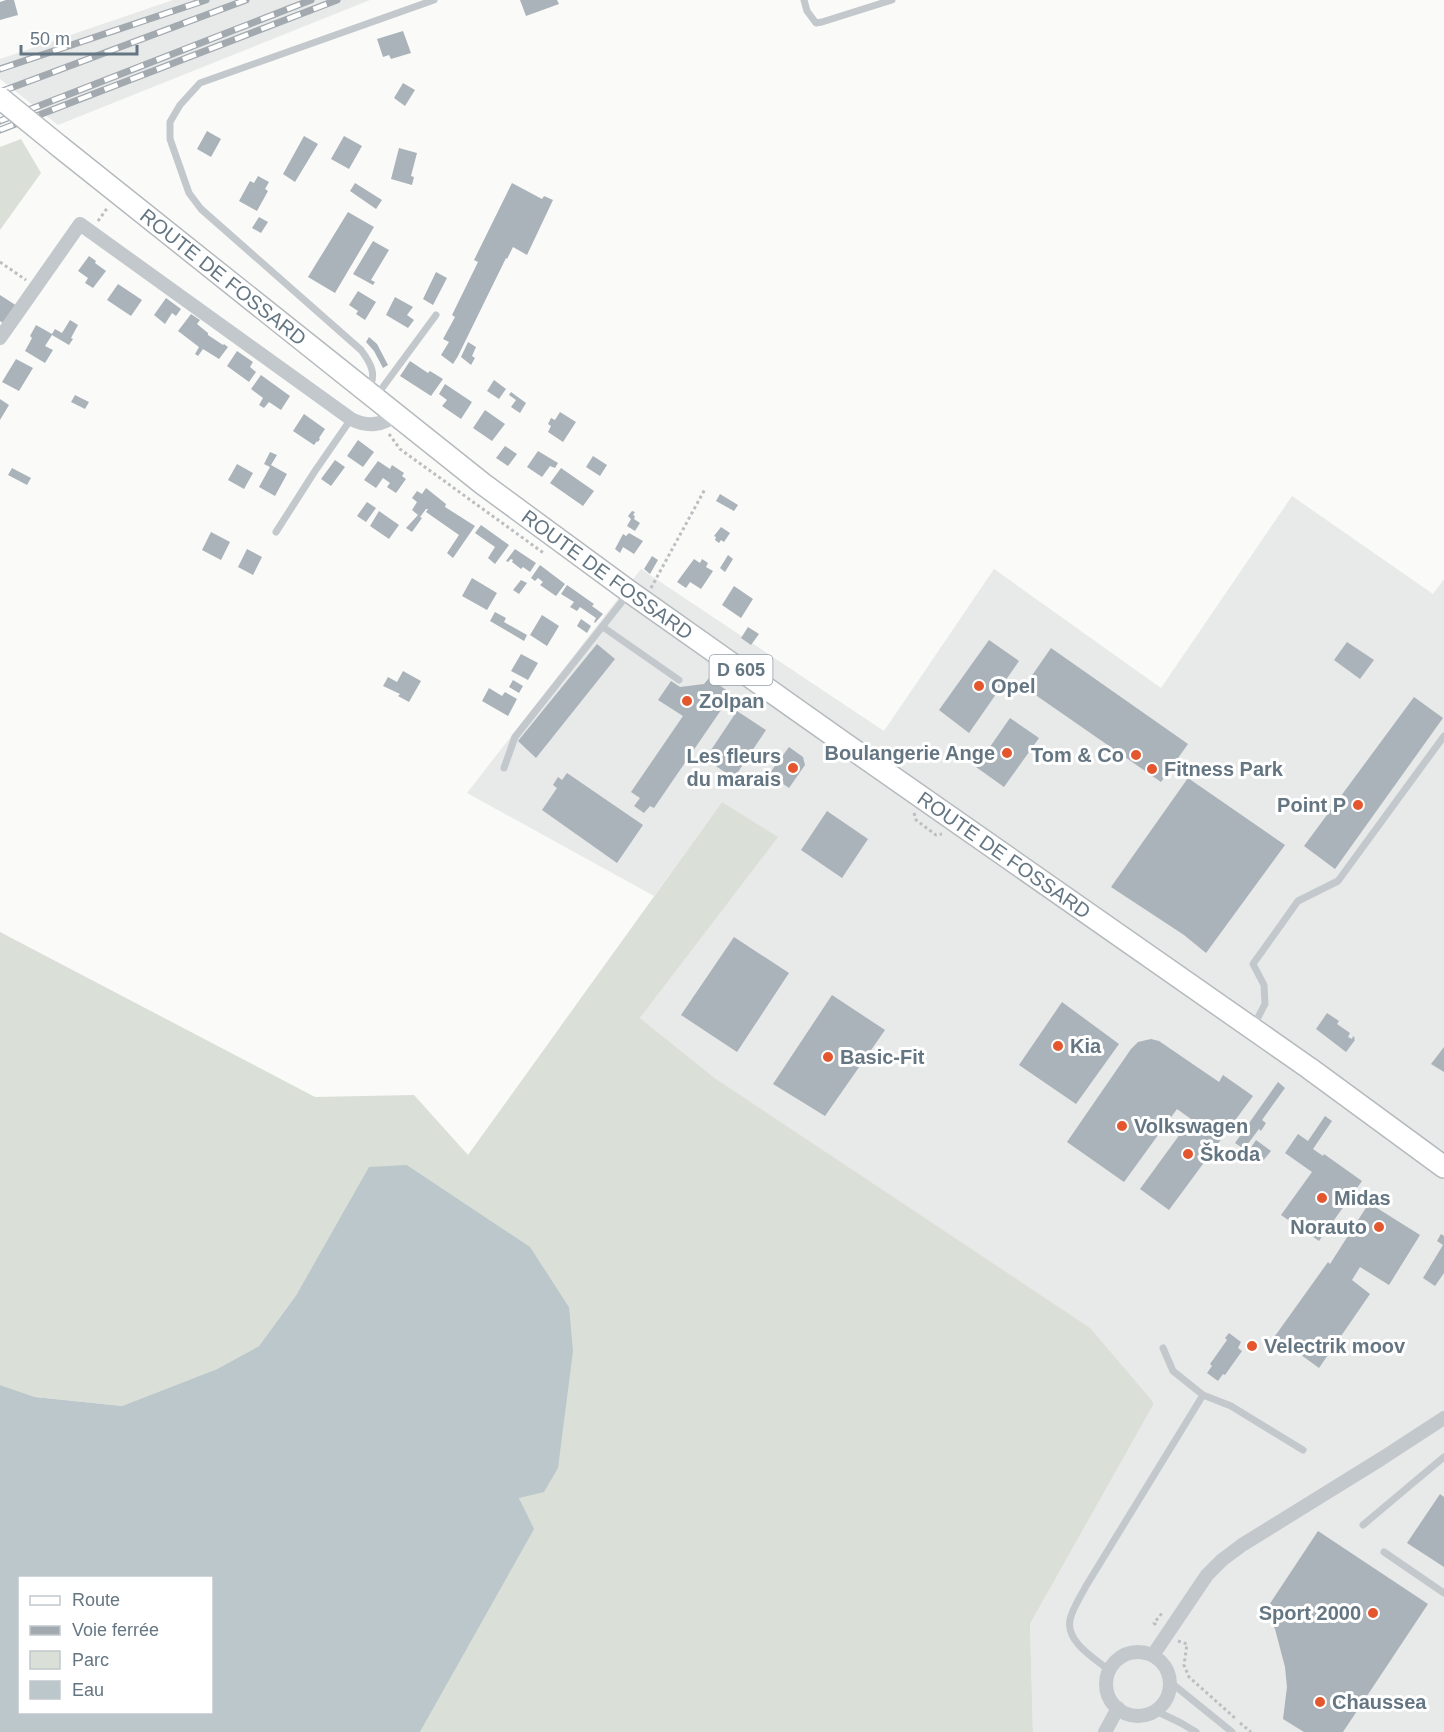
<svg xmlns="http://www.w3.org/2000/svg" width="1444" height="1732" font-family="Arial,sans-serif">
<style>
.built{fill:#e8e9e9}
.green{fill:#dadfd7}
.water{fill:#bbc7cb;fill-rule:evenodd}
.building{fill:#aab3b9}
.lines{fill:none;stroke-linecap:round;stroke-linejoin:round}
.primary-casing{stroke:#b5babe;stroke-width:24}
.path{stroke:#bbbfc2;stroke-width:3;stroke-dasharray:3 3;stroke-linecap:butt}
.lane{stroke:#c3c8cc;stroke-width:7}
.street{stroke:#c3c8cc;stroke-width:14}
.primary{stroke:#fff;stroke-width:21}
.rail-casing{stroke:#a2aab0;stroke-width:7}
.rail{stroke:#fff;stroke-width:4.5;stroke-dasharray:14;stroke-linecap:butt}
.primary-bridge-casing{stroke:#b5babe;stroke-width:24;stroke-linecap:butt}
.primary-bridge{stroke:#fff;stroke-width:21}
.poi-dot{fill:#e4572e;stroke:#fff;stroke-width:2}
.labels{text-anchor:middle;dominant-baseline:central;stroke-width:6;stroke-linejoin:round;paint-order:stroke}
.shield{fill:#fff;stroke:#939fa8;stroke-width:1.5}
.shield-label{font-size:18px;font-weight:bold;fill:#657683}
.street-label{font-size:20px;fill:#657683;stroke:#fff}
.poi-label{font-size:20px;font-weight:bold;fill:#657683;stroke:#fff;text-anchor:start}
</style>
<rect width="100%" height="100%" fill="#fafaf8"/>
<path class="built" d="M173,0H370L58,125L0,79V59Z
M1292,496L1433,594L1444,579V1732H1033L1030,1624L1154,1402L716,1079L640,1018L777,837L722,802L654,896L467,793L641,569L884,731L994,569L1161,688Z"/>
<path class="green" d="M21,139L41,173L0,230V147Z
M722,802L778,837L640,1018L716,1079L1090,1328L1154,1403L1030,1624L1033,1732H420L533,1529L519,1498L569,1307L529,1247L407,1165L297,1294L259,1346L217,1369L122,1406L35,1397L0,1385V932L315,1097L414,1095L468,1155Z"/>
<path class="water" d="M407,1165L530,1247L569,1307L573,1351L558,1468L544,1492L519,1498L534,1529L420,1732H0V1385L35,1397L122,1406L217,1369L259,1346L297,1294L369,1167ZM20,1578H212V1712H20Z"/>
<path class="building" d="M6,0H14L18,15L0,20V2Z
M520,0H557L559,4L526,16Z
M403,31L411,53L391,59L389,55L383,57L377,39Z
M403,83L415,90L405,106L394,98Z
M207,131L221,139L211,157L197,149Z
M304,136L318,144L295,182L283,174Z
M344,136L362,146L349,169L331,159Z
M399,148L417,153L411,176L414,177L412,185L391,179Z
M258,176L269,182L265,189L268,191L257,211L239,201L250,181L254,183Z
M355,183L382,200L376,209L350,191Z
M512,183L542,199L544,196L553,200L527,255L513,247L507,259L506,258L458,356L453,364L441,355L449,342L443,339L455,317L452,315L478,262L474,260Z
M348,212L374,227L335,293L308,277Z
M259,217L268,222L261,233L252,228Z
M373,241L389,250L371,280L375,282L373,285L353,274Z
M89,256L96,261L95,263L106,271L93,288L85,283L88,278L78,271Z
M436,272L447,278L433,305L423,299Z
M118,284L142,300L131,316L107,300Z
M358,291L376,302L365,320L356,314L358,311L349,305Z
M0,295L17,306L4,324L0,321Z
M395,297L413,307L407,315L414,320L408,328L386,315Z
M166,298L181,309L176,316L172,313L165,324L154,315Z
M191,314L200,320L197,324L208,333V335L223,345L224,344L228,347L219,359L203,349L198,356L195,354L199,347L178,331Z
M70,320L78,325L71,338L73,339L69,345L52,335L45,346L53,350L45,363L25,351L32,338L30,336L36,325L52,334L55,329L62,333Z
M369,337L377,344L388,365L383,368L374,351L366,342Z
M468,342L476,347L472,356L475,358L471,365L461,357Z
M237,351L253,362L250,367L256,372L249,382L227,366Z
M16,359L33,368L19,391L2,382Z
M410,361L428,373L430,371L443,379L431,396L400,376Z
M261,375L290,396L281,410L269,402L264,408L259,405L263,398L251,389Z
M494,380L506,389L499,399L487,391Z
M445,384L472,402L461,419L442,406L447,400L439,394Z
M511,392L526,403L520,413L511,407L516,400L509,395Z
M75,395L89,402L85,409L71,402Z
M0,399L9,405L0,420Z
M485,410L505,424L492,441L473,428Z
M560,412L576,422L563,442L548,432L551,426L548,424L551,418L555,420Z
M304,414L325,429L319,438L320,439L318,442L317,441L314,445L293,431Z
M358,440L374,452L363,467L347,456Z
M505,446L517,454L508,466L496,458Z
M538,451L558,463L555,468L550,466L542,477L527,467Z
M270,452L277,455L271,465L287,474L275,496L259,487L270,467L264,464Z
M593,456L607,465L600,476L586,467Z
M335,460L345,467L331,486L321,479Z
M378,461L390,469L392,465L404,473L402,476L406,479L396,493L387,487L390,483L383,478L376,488L364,480Z
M237,464L253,473L244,489L228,480Z
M12,468L31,478L27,485L8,475Z
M561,468L594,491L583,506L550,483Z
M426,488L446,504L445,507L475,526L453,558L447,553L459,535L426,512L428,509H426L420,517L422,518L412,532L406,528L418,515L412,510L417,502L412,498L417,491L422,494Z
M720,494L738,505L734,511L716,501Z
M367,502L376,508L366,522L357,516Z
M379,511L399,525L389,539L370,526Z
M632,511L635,512L633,515L635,516L634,519L640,523L635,531L627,526L631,519L628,516Z
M481,525L509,545L495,564L488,558L495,547L475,533Z
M721,527L730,533L724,542L721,540L719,543L715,540L716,537L714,536Z
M211,532L230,542L221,560L202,550Z
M629,533L643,541L634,554L623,547L620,553L615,549L623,534L626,536Z
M247,549L262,557L253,575L238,567Z
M515,549L536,563L530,572L523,567L521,569L512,562L513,560L511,559L508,562L506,561Z
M728,555L733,559L725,572L720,568Z
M652,556L658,560L650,574L644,569Z
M694,559L700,563L702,559L708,563L706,567L713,571L701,589L690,582L686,588L677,582Z
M540,565L565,584L556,596L540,585L543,582L538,578L535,581L531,578Z
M472,578L497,593L487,610L462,596Z
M521,580L527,583L519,594L513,590Z
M567,585L594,604L592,606L603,614L595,623L594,622L596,618L580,607L577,611L570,607L574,602L561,594Z
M734,586L753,599L741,618L722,605Z
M495,612L506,618L504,622L527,635L524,641L490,621Z
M542,615L559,626L547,646L530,635Z
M581,619L591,626L587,633L577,626Z
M748,627L759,634L751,645L741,638Z
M989,640L1019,661L969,733L939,710Z
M1347,642L1374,660L1360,679L1334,660Z
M597,644L615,659L536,758L518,741Z
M1051,648L1188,744L1161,782L1024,687Z
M521,654L538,663L528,680L511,671Z
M403,671L421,681L409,702L398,696L400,694L383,686L388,677L397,682Z
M709,678L732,694L654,808L650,806L644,813L634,806L640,798L631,792L683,716L658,700L671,681L680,687L704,684Z
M513,680L523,686L519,693L509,687Z
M489,688L502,696L505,692L517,699L508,716L482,701Z
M1414,697L1443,718L1335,869L1304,846Z
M737,711L766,730L734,778L705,759Z
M1010,718L1039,738L1004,787L976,767Z
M789,747L803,757L805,765L789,788L769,774Z
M567,773L643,825L617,863L542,810L557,788L553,785L558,777L562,780Z
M1188,778L1285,845L1206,953L1184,935L1111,887Z
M827,811L868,839L842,878L801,850Z
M734,937L789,973L737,1052L681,1015Z
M832,995L885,1030L825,1116L773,1084Z
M1062,1002L1119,1044L1076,1104L1019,1065Z
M1327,1013L1339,1021L1337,1024L1350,1033L1348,1037L1352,1039L1353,1036L1355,1038L1354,1039L1355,1040L1346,1052L1316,1029Z
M1151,1039L1159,1041L1219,1082L1223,1075L1253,1096L1169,1210L1140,1189L1191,1119L1177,1109L1124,1182L1067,1142L1131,1049L1138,1042Z
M1444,1047V1072L1431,1064Z
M1278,1082L1285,1088L1262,1120L1266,1123L1261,1131L1259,1129L1244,1149L1235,1143Z
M1325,1116L1332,1121L1313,1149L1323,1156L1324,1154L1362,1181L1319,1241L1281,1215L1312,1172L1285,1153L1298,1134L1308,1141Z
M1256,1140L1271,1151L1262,1162L1248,1152Z
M1369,1203L1420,1235L1389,1285L1360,1267L1352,1280L1370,1294L1319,1368L1275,1336L1328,1262L1330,1264Z
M1441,1234L1444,1236V1273L1435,1286L1423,1278L1443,1245L1437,1241Z
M1229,1333L1241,1342L1238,1348L1242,1351L1225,1375L1223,1374L1218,1381L1207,1373L1212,1366L1210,1364L1227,1340L1225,1338Z
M1440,1494L1444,1497V1567L1407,1543Z
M1318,1531L1428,1604L1343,1732H1304L1283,1719L1287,1687L1285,1667L1275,1629L1265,1611Z"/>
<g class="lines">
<defs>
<g id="primary">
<path id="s1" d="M59,146L483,484L630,592L841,741L1309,1068L1444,1167"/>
</g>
</defs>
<use href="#primary" class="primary-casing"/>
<path class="path" d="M98,221L108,207
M0,262L26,280
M389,434L400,449L545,554
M651,588L705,489
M914,813L916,820L936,835L942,834
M1156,1625L1154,1623L1163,1612
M1178,1641L1187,1644L1184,1665L1189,1677L1235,1718
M1240,1723L1251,1732"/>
<path class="lane" d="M804,0L807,11L816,23L822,22L892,0
M368,389C378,375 370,362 361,350L201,209L189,193L170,139V122L180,105L200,83L434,0
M377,395L436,315
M276,532L315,471L351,419
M603,627L679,680
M504,768L515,737L628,594
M1253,1027L1265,1004L1264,985L1253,964L1298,901L1338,881L1444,736
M1203,1395L1231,1406L1303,1450
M1363,1525L1444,1457
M1384,1552L1444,1593
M1109,1670C1094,1658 1066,1642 1070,1620C1072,1609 1081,1596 1086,1586L1203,1395L1173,1371L1163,1348
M1169,1681L1232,1732
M1156,1711L1181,1723L1196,1732"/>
<path class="street" d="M0,338L80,224L351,419C367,427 383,426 396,414
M1106 1684a32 32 0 1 1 64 0a32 32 0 1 1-64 0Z
M1153,1655L1207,1575L1222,1560L1242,1545L1381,1459L1444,1418
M1105,1732L1118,1708"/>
<use href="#primary" class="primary"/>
<defs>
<path id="rail" d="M0,69L206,0
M0,92L246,0
M0,121L311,0
M0,130L337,0"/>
</defs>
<use href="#rail" class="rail-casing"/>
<use href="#rail" class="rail"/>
<defs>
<path id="primary-bridge" d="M0,98L59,146"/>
</defs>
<use href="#primary-bridge" class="primary-bridge-casing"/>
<use href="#primary-bridge" class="primary-bridge"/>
</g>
<g class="poi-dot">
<circle cx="979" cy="686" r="6"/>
<circle cx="687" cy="701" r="6"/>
<circle cx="1007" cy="753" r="6"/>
<circle cx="1136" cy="755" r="6"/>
<circle cx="793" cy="768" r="6"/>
<circle cx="1152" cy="769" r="6"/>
<circle cx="1358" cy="805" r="6"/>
<circle cx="1058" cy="1046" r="6"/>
<circle cx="828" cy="1057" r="6"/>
<circle cx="1122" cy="1126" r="6"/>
<circle cx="1188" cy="1154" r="6"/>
<circle cx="1322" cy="1198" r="6"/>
<circle cx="1379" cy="1227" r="6"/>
<circle cx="1252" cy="1346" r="6"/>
<circle cx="1373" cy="1613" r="6"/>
<circle cx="1320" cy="1702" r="6"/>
</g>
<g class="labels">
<rect class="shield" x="709.5" y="655" width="63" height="30" rx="4.5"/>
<g class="shield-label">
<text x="741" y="670">D 605</text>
</g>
<g class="street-label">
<text stroke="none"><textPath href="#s1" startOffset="210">ROUTE DE FOSSARD</textPath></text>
<text stroke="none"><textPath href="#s1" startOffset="696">ROUTE DE FOSSARD</textPath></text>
<text stroke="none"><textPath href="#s1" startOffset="1182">ROUTE DE FOSSARD</textPath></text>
</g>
<g class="poi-label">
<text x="991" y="686">Opel</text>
<text x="699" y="701">Zolpan</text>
<text x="995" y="753" text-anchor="end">Boulangerie Ange</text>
<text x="1124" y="755" text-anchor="end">Tom &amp; Co</text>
<text x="781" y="756" text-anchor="end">Les fleurs<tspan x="781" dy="23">du marais</tspan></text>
<text x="1164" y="769">Fitness Park</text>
<text x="1346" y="805" text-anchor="end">Point P</text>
<text x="1070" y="1046">Kia</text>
<text x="840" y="1057">Basic-Fit</text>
<text x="1134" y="1126">Volkswagen</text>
<text x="1200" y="1154">Škoda</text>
<text x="1334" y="1198">Midas</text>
<text x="1367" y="1227" text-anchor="end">Norauto</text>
<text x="1264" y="1346">Velectrik moov</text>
<text x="1361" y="1613" text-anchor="end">Sport 2000</text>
<text x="1332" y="1702">Chaussea</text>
</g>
</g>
<rect x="18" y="1576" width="195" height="138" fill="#ffffff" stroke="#c1c8cd" stroke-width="1.5"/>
<rect x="30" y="1596" width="30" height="9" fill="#ffffff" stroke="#c1c8cd" stroke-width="1.5"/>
<text x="72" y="1606" font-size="18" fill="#657683">Route</text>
<rect x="30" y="1626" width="30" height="9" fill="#a2aab0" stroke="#c1c8cd" stroke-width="1.5"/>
<text x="72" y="1636" font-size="18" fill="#657683">Voie ferrée</text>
<rect x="30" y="1651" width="30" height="18" fill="#dadfd7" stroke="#c1c8cd" stroke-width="1.5"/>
<text x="72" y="1666" font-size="18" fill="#657683">Parc</text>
<rect x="30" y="1681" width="30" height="18" fill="#bbc7cb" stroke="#c1c8cd" stroke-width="1.5"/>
<text x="72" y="1696" font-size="18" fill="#657683">Eau</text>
<path d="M21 45v9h116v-9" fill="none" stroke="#657683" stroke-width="3"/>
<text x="30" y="45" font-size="18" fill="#657683" stroke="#ffffff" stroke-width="4.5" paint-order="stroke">50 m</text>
</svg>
